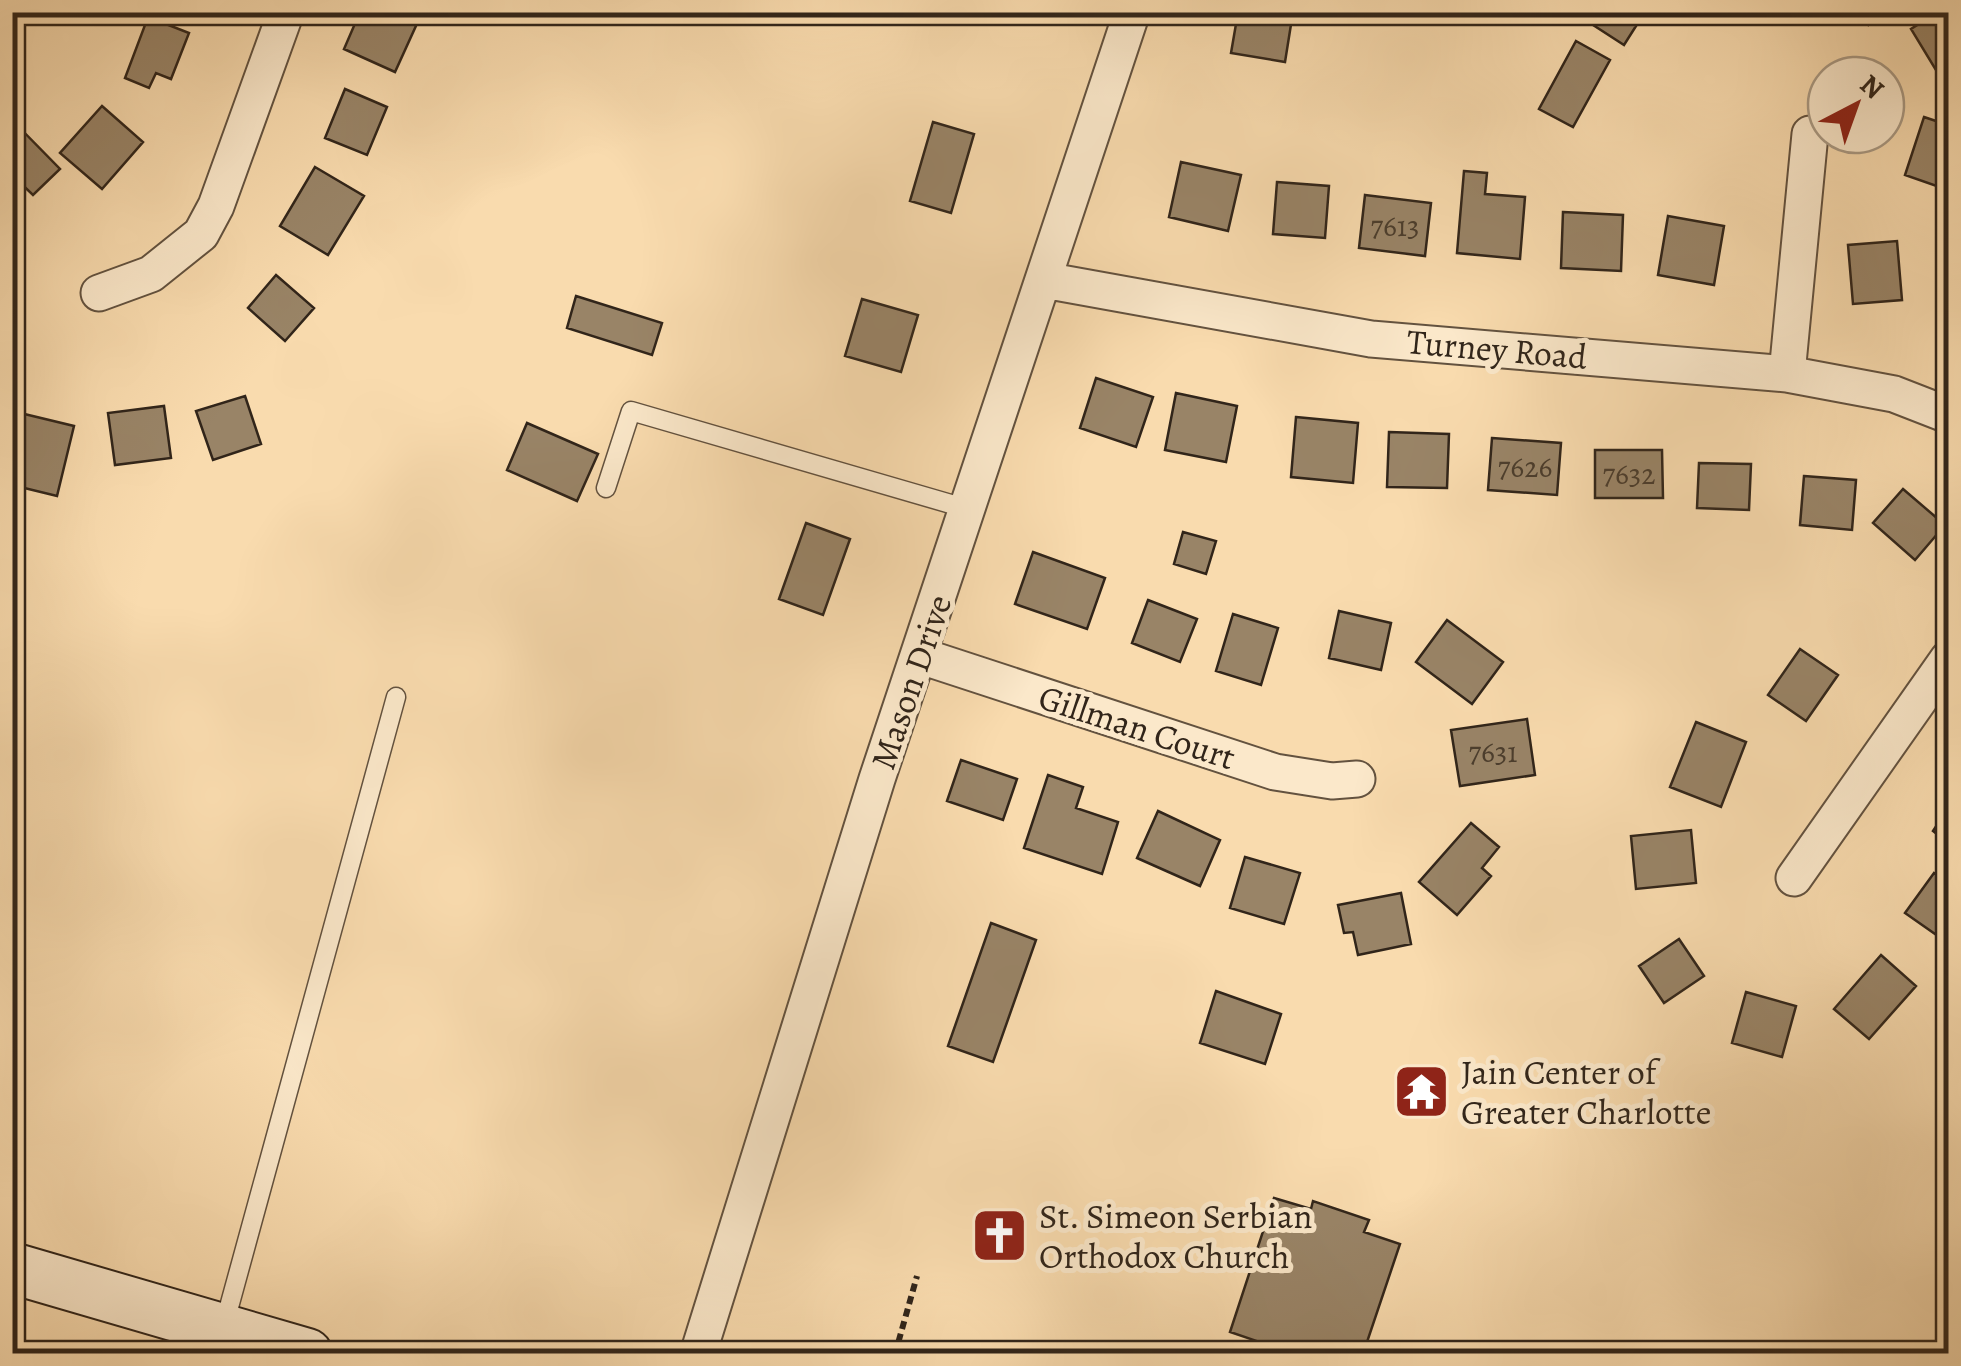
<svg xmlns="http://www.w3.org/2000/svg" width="1961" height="1366" font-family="Alegreya,serif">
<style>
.building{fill:#998467;stroke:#31251a;stroke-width:2.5}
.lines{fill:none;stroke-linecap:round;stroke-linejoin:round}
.lane-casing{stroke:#63523f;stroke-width:21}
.street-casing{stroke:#63523f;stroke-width:39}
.secondary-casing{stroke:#31251a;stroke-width:54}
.path{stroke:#31251a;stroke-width:6;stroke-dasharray:8 5;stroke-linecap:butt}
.lane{stroke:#fbe8ca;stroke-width:18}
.street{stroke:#fbe8ca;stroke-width:35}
.secondary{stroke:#fbe8ca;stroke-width:50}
.labels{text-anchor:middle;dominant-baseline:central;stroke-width:10;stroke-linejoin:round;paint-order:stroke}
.number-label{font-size:30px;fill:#4b3d2d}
.street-label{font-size:35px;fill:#31251a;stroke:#fbe8ca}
.poi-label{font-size:35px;fill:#31251a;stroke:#fbe8ca;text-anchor:start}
</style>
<rect width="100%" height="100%" fill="#f9dbae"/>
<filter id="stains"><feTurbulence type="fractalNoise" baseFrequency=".002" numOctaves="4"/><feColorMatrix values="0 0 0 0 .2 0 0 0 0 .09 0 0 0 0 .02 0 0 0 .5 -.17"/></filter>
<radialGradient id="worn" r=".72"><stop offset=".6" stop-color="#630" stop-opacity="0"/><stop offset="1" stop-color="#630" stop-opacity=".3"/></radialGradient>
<path class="building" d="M360,12H410L420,17L395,72L344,49Z
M1227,12H1293L1285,62L1231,53L1236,24L1225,22Z
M1573,12H1616L1636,26L1624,45Z
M1823,12H1871L1868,25Z
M1938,12H1948V76L1942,80L1911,29Z
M148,17L189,33L171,79L156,73L149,88L125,78Z
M1576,41L1610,60L1573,127L1539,109Z
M345,89L387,107L367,155L325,138Z
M102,106L143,142L102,189L60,153Z
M1924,117L1948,125V190L1905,175Z
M12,120L60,169L33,195L12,175Z
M933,122L974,134L951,213L910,201Z
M1181,162L1241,175L1228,231L1169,217Z
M315,167L364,196L328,255L280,226Z
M1464,171L1487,173L1485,194L1525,197L1520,259L1457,253Z
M1277,182L1329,186L1325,238L1273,234Z
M1365,195L1431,203L1425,256L1359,248Z
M1563,212L1623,215L1621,271L1561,268Z
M1668,216L1724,226L1714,285L1658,275Z
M1897,241L1902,300L1853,304L1848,245Z
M276,275L314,308L285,341L248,308Z
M576,296L662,323L652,355L567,328Z
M862,299L918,315L901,372L845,356Z
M1096,378L1153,397L1136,447L1080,428Z
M1176,393L1237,406L1226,462L1165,450Z
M245,396L261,444L213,460L196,411Z
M164,406L171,458L115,465L108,413Z
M12,411L74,426L57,496L12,485Z
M1296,417L1358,423L1353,483L1291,477Z
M527,423L598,454L577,501L507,470Z
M1389,432L1449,434L1447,488L1387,487Z
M1492,438L1561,443L1557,495L1488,490Z
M1595,450H1662L1663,498H1595Z
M1699,463L1751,464L1749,510L1697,508Z
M1804,476L1856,480L1852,530L1800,525Z
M1903,489L1945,525L1915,560L1873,523Z
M806,523L850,539L823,615L779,599Z
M1183,532L1216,541L1206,574L1174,564Z
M1033,552L1105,578L1087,629L1015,604Z
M1148,600L1197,619L1180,662L1132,643Z
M1339,611L1391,623L1381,670L1329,658Z
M1233,614L1278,628L1261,685L1216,671Z
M1447,620L1503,662L1472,704L1416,662Z
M1800,649L1838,675L1806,721L1768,695Z
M1527,719L1535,775L1460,786L1451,730Z
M1696,722L1746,742L1721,807L1670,787Z
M961,760L1017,779L1003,820L947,801Z
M1048,775L1083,787L1076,808L1118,822L1102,874L1024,848Z
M1948,808V843L1933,831Z
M1158,811L1220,840L1200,886L1137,858Z
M1471,823L1499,847L1482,868L1491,876L1457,915L1419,882Z
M1691,830L1696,883L1636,889L1631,836Z
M1245,857L1300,873L1284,924L1230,908Z
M1934,873L1948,883V943L1905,913Z
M1401,893L1411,944L1358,955L1353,932L1344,933L1338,905Z
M991,923L1036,940L993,1062L948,1046Z
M1679,939L1704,976L1664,1003L1639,966Z
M1881,955L1916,986L1869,1039L1834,1009Z
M1216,991L1281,1014L1265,1064L1200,1043Z
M1746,992L1796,1006L1782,1057L1732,1043Z
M1274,1198L1311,1209L1313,1201L1369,1220L1364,1232L1400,1244L1363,1354H1275L1277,1348L1230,1332Z"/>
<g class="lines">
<defs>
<path id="lane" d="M606,488L631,411L968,509
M223,1329L396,697"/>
<path id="street" d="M1044,280L1371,339L1787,374L1894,394L1948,415
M99,293L151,274L201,234L216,206L286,12
M1787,374L1810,134
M921,656L1275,772L1332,781L1357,779
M1794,878L1948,659
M698,1354L877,779L1132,12"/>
<path id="secondary" d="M12,1268L307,1354"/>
</defs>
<use href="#lane" class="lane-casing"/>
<use href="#street" class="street-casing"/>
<use href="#secondary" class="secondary-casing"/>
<path class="path" d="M895,1354L917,1276"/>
<use href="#lane" class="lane"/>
<use href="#street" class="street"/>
<use href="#secondary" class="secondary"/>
</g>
<defs>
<symbol id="temple-square" viewBox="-11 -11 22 22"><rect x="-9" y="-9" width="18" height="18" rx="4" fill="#8f2418" stroke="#fbe8ca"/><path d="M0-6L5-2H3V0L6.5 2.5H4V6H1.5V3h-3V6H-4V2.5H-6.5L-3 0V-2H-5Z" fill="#fff"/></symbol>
<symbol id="church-square" viewBox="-11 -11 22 22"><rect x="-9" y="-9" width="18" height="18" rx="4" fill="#8f2418" stroke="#fbe8ca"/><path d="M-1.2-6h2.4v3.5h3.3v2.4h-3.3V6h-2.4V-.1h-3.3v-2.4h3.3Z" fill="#fff"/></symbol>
</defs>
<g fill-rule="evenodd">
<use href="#temple-square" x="1390" y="1060" width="63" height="63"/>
<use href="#church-square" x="968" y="1204" width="63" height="63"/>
</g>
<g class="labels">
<g class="number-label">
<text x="1395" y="226">7613</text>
<text x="1525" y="467">7626</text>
<text x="1629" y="474">7632</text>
<text x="1493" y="752">7631</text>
</g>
<g class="street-label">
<text transform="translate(1497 349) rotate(5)">Turney Road</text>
<text transform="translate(911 682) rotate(-71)">Mason Drive</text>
<text transform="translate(1137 727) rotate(18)">Gillman Court</text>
</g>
<g class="poi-label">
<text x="1461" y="1072">Jain Center of<tspan x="1461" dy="40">Greater Charlotte</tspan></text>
<text x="1039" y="1216">St. Simeon Serbian<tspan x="1039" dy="40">Orthodox Church</tspan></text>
</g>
</g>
<rect width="1961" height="1366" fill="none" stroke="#f9dbae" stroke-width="50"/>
<rect x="15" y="15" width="1931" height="1336" fill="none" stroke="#31251a" stroke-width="5"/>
<rect x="25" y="25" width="1911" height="1316" fill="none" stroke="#31251a" stroke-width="2.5"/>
<g transform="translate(1856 105) rotate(41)"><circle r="48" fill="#fbe8ca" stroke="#aa9a84" stroke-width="2.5"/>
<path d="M0-8L18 38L0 25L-18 38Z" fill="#8f2418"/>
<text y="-15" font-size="28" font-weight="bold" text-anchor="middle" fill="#31251a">N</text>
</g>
<rect width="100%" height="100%" filter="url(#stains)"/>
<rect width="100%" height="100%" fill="url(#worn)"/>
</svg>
